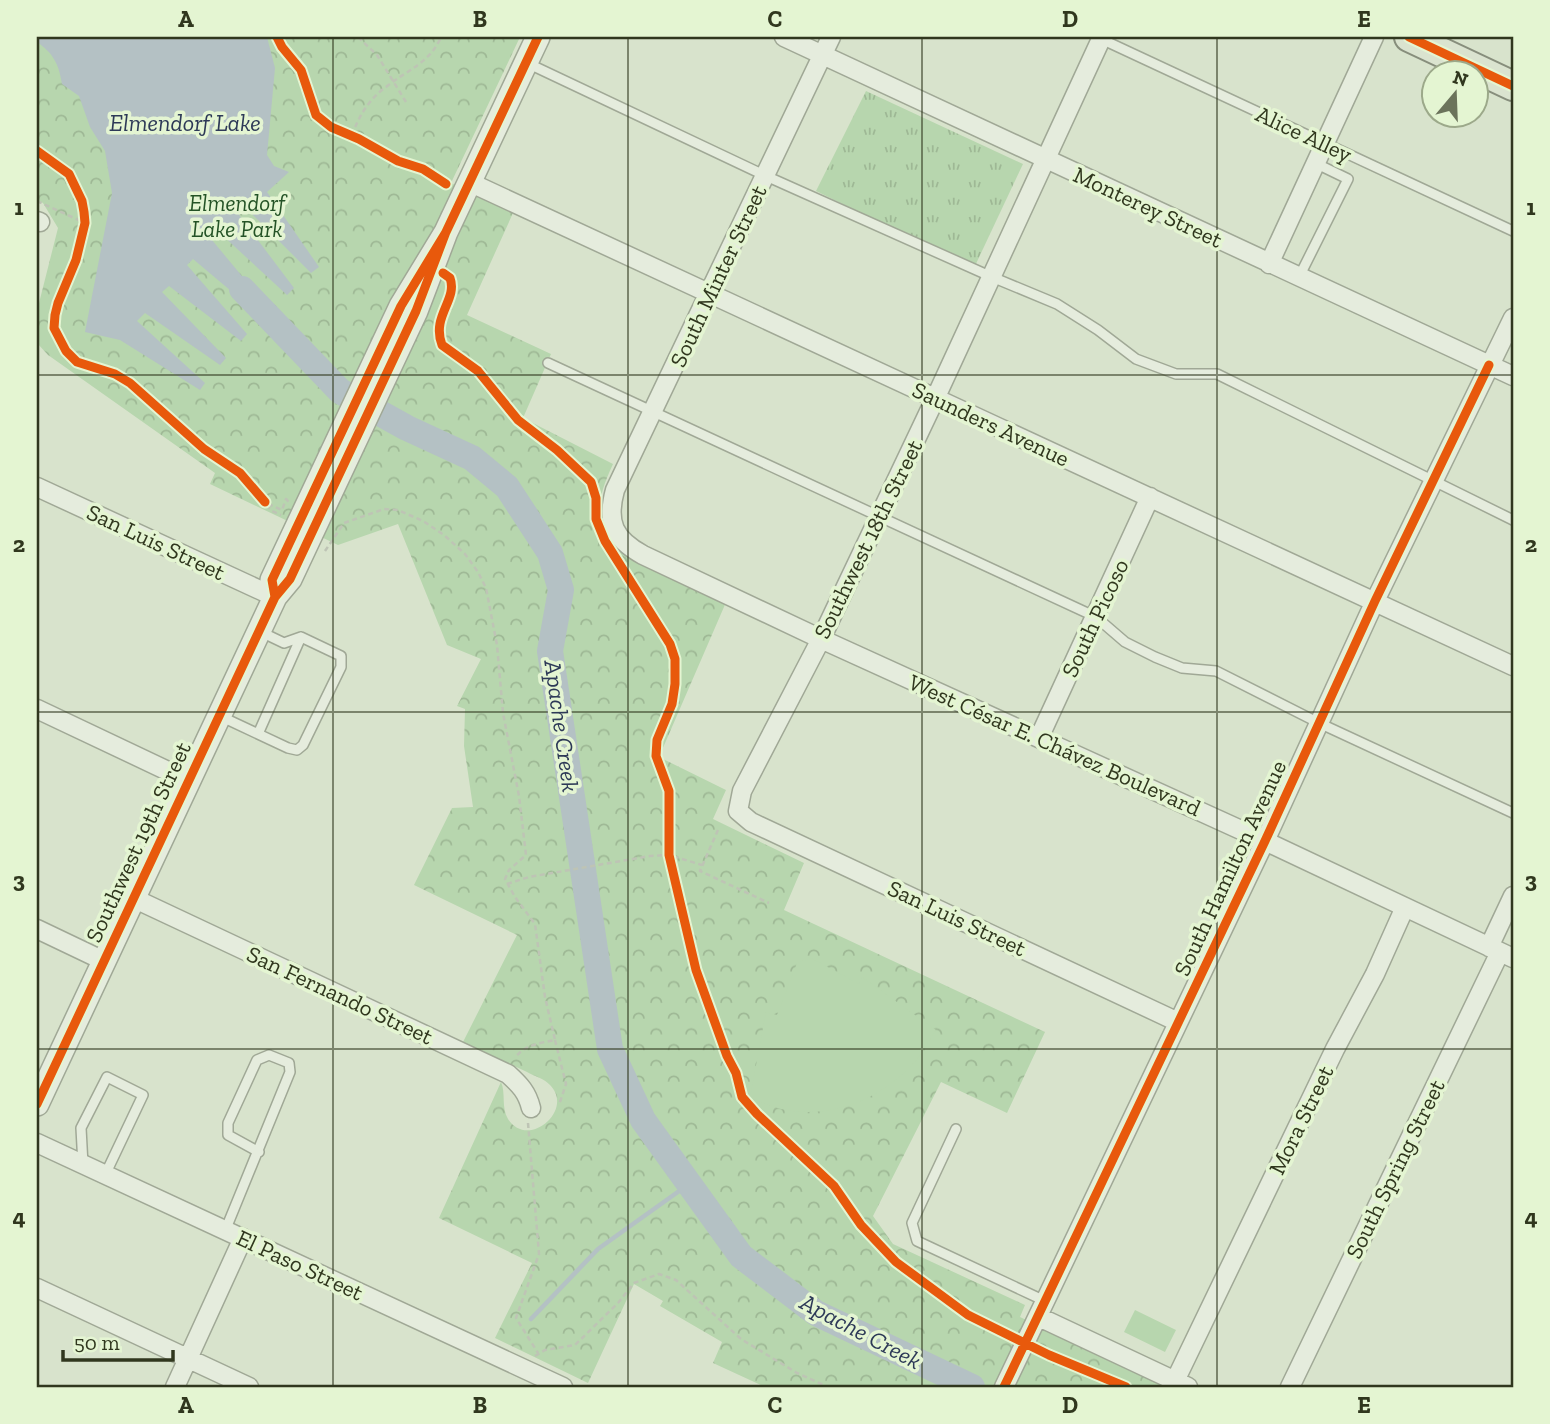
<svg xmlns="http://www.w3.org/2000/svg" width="1550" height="1424" font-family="'Zilla Slab',serif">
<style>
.grass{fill:url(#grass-tufts)}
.park{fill:url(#park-crowns)}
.pitch{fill:#b7d6ae}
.water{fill:#b4c1c4}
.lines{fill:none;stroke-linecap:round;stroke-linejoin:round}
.stream{stroke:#b4c1c4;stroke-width:4.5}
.river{stroke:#b4c1c4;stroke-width:26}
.service-casing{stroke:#a0a896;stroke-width:12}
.minor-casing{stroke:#a0a896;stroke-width:21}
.tertiary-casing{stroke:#a0a896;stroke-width:26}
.primary-casing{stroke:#878e7c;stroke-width:32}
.path{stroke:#bec4b5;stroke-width:2.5;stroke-dasharray:5 3.5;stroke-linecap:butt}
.service{stroke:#e5ecdd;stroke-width:9}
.minor{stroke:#e5ecdd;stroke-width:18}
.tertiary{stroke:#e5ecdd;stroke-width:23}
.primary{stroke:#dae3cf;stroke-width:28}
.cycleway-casing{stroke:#e4f5d2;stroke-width:13}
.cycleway{stroke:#e8590c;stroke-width:9}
.grid{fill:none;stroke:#30371e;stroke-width:2;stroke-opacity:0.55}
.labels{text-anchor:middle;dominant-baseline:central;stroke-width:7;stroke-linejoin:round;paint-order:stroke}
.street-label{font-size:23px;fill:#30371e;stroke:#e4f5d2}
.park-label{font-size:23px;font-style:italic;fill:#245326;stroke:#e4f5d2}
.water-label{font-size:24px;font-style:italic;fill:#2d3957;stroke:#e4f5d2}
.neatline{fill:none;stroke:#30371e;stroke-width:2.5}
.grid-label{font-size:23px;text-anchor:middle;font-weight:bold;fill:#30371e}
</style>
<defs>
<pattern id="grass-tufts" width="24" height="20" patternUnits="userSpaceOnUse" patternTransform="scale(1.75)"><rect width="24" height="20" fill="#b7d6ae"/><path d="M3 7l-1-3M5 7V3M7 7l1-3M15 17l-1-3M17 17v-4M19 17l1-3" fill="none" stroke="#9eb895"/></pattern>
<pattern id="park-crowns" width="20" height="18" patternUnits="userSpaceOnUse" patternTransform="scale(1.75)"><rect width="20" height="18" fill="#b7d6ae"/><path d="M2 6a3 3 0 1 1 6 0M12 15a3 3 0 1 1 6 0" fill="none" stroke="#9eb895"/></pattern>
</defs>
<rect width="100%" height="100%" fill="#d8e3cc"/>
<path class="grass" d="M866,91L1023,164L974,268L816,191Z"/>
<path class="park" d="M37,37H520L451,183L513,213L467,315L551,354L523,418L613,464C584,525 604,541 658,567C681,578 704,589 727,600L659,757L726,790L713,819L804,863L784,910L1045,1032L1007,1113L941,1082L873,1216L893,1244L1025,1305L1020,1317L1167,1387H765L713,1363L722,1342L660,1306L663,1301L634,1284L588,1383L495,1338L532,1263L439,1218L501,1082C506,1093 501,1107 508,1119C528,1150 575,1110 550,1085C545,1079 534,1076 527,1072C505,1062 484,1052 463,1042L517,935L414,885L452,808L473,807L464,746L465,709L457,706L481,659L447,645L398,524L338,545L210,484L215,473L48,355L37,343V311L58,228L43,203L37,200Z"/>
<path class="pitch" d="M811,958L859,984L862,977L936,1030C928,1042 921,1056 911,1066C879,1100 828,1120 781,1109C770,1106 760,1101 750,1097L766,1012L777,1015L797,963Z
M1135,1310L1176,1330L1165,1352L1124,1332Z"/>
<path class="water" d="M37,37H267L275,68L267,155L274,166L289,172L267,192L319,267L311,273L247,209L239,215L294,288L287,295L220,233L212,240L270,310L262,317L193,259L187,265L247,334L241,341L169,286L162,292L226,358L220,365L145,313L137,321L205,383L200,390L120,340L85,332L112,193L105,151L90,127L79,96L62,84C59,64 53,53 37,42Z"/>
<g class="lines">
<path class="stream" d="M531,1319L598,1249L689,1184"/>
<path class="river" d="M242,289L340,391L407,428L472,458L507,487L550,553L561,590L550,651L610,1049L643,1120L741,1256L816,1313L972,1387"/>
<defs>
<path id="service" d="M1099,38L1513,231
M527,63L766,176L992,277L1057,304L1098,330L1136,359L1176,374H1217L1513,520
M1299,277L1348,179L1315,163
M548,363L1096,617L1125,642L1155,657L1182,668L1216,671L1319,723L1513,813
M222,717L288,748L297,750L303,745L341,667V656L301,637L284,643L261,632
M258,734L301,637
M956,1129L912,1223L917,1241L1045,1301
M83,1165L81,1128L107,1077L143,1095L105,1175
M225,1231L290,1072L289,1063L269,1055L257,1060L228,1123V1135L259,1152"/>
<path id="minor" d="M784,37L1513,376
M831,37L615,490C606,523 614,539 643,555L821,639L1265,841L1513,958
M1102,37L935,399L821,639L742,791L738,811L751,822L1178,1022
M469,182L1513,666
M37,221L40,222
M1269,264L1374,37
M37,487L275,597
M37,709L189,781
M1039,738L1150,497
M133,898L508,1074C520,1085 527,1092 531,1108
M37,929L104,961
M1489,947L1513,896
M37,1143L563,1387
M37,1288L249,1387
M1039,1317L1188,1387
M1175,1381L1335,1049L1375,974L1405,907
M175,1387L243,1238
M1004,1387L1265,841L1375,601L1513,318
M1290,1387L1500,952"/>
<path id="tertiary" d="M446,232L538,37
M37,1104L275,597L290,579L416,311L446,232L401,306L272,580L275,597"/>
<path id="primary" d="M1409,37L1513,86"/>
</defs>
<use href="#service" class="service-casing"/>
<use href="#minor" class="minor-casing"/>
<use href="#tertiary" class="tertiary-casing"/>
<use href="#primary" class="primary-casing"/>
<path class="path" d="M277,37L282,47L301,70L316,115L331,127L359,139L398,161L423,169L446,184
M358,37L377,55L406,102
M352,135C359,116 369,99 386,87C407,70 430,63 441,37
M37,151L69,174L82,201L84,212L85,223L76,260L58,303L55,315L54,328L66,351L77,362L115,374L130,383L204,449L240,473L272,511L281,515
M37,201L85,223
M268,504L282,510L286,499L289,502
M325,551L344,523L384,509L398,510L423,521L444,535L465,554L478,572L486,588L497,645L503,713L519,796L526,855L509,870L505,879L515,897L535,924L545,997L555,1040C540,1043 524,1045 515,1058
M718,830L700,871L769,903
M507,884L529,877L650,856L669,855L702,865
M555,1040L566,1084L559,1105
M528,1123L539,1254L516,1318L538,1353
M535,1356L545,1350L575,1345L618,1303L634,1283L659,1274L676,1280L741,1339L797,1373L828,1387"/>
<use href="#service" class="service"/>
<use href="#minor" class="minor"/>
<use href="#tertiary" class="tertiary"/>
<use href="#primary" class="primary"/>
<defs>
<path id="cycleway" d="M277,37L282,47L301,70L316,115L331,127L359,139L398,161L423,169L446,184
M1409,37L1513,86
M37,151L69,174L82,201L84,212L85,223L76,260L58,303L55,315L54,328L66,351L77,362L115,374L130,383L204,449L240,473L265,502
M446,232L538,37
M443,273L450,278C458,300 431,316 442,345L478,371L518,420L557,450L591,482L596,498V519L605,541L670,644L675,659V684L672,704L657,740L656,756L669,791V855L696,970L727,1056L736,1073L742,1097L757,1114L834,1186L861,1225L896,1262L968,1315L1049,1355L1126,1387
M37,1104L275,597L290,579L416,311L446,232L401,306L272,580L275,597
M1004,1387L1265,841L1375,601L1489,365"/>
</defs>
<use href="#cycleway" class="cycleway-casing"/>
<use href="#cycleway" class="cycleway"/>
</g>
<path class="grid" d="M333,37V1387M628,37V1387M922,37V1387M1217,37V1387M37,375H1513M37,712H1513M37,1049H1513"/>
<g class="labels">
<g class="street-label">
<text transform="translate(1304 134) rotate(25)">Alice Alley</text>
<text transform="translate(1148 207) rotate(25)">Monterey Street</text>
<text transform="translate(718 276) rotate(-65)">South Minter Street</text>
<text transform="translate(991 424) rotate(25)">Saunders Avenue</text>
<text transform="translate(868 539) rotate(-64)">Southwest 18th Street</text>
<text transform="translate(156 542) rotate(25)">San Luis Street</text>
<text transform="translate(1095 618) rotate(-65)">South Picoso</text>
<text transform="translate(1055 745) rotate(24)">West César E. Chávez Boulevard</text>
<text transform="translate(138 842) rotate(-65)">Southwest 19th Street</text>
<text transform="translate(1230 868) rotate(-65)">South Hamilton Avenue</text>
<text transform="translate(957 918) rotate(25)">San Luis Street</text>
<text transform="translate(340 995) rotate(25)">San Fernando Street</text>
<text transform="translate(1301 1120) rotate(-64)">Mora Street</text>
<text transform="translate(1395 1169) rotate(-64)">South Spring Street</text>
<text transform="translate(300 1265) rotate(25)">El Paso Street</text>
</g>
<g class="park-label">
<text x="237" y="203">Elmendorf<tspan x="237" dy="26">Lake Park</tspan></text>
</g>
<g class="water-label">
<text x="185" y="122">Elmendorf Lake</text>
<text transform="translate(562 726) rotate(82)">Apache Creek</text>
<text transform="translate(861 1331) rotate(28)">Apache Creek</text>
</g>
</g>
<rect width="1550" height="1424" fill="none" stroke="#e4f5d2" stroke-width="77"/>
<g transform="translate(1455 94) rotate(19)"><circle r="33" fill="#e4f5d2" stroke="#9ca98a" stroke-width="2"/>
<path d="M0-5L12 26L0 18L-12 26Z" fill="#6b735b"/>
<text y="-10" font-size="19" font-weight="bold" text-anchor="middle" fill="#30371e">N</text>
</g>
<path d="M63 1350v10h110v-10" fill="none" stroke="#30371e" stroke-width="3.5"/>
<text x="74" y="1350" font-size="21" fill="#30371e" stroke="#e4f5d2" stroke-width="5" paint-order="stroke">50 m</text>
<rect x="38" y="38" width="1474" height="1348" class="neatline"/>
<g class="grid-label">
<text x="186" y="27">A</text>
<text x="480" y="27">B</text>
<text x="775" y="27">C</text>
<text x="1070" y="27">D</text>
<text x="1364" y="27">E</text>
<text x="19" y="215">1</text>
<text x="1531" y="215">1</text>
<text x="19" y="552">2</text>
<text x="1531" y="552">2</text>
<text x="19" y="888">3</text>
<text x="1531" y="888">3</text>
<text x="19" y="1225">4</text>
<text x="1531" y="1225">4</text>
<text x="186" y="1413">A</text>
<text x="480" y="1413">B</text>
<text x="775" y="1413">C</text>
<text x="1070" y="1413">D</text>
<text x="1364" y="1413">E</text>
</g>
</svg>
